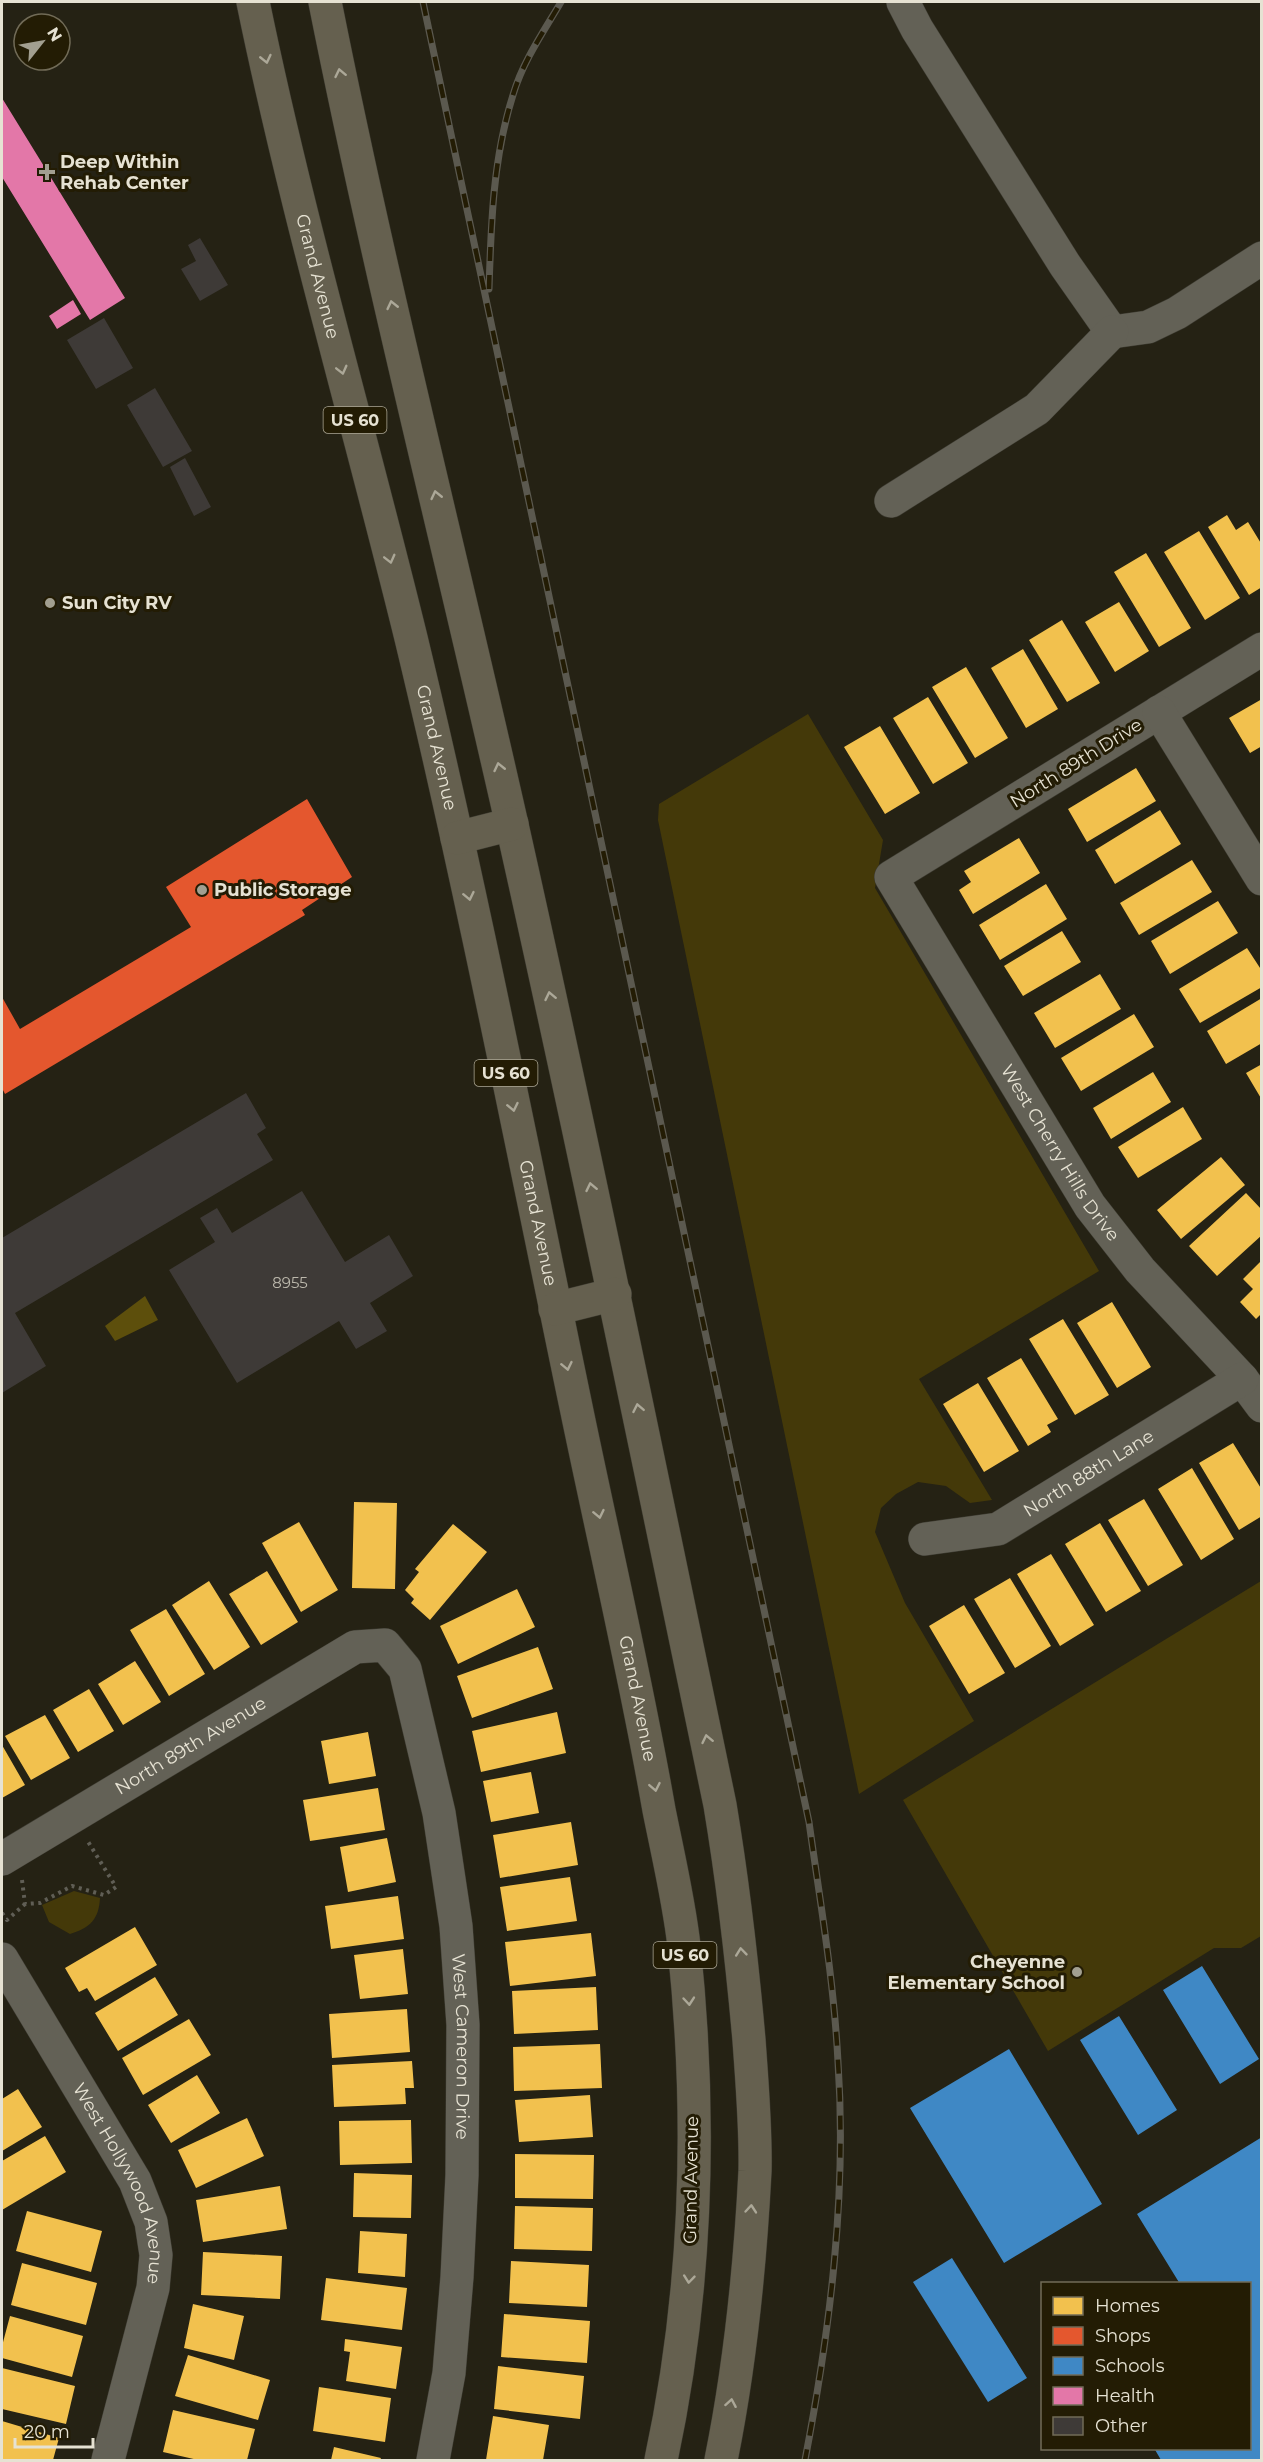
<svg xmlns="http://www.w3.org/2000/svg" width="1263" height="2462" font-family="Montserrat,sans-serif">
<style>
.green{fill:#443909}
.water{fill:#5d4f0c}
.homes{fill:#f2c14e}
.shops{fill:#e4572e}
.schools{fill:#3f88c5}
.health{fill:#e377a8}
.building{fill:#3e3a37}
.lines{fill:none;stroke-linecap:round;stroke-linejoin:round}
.minor-casing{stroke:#3d3b31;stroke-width:34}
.highway-casing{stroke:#3d3b31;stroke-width:34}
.path{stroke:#605e55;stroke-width:4;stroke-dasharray:3 4.5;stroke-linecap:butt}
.minor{stroke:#636156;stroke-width:33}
.highway{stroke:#65604f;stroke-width:33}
.rail-casing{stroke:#5b594f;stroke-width:7}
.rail{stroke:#231c04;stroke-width:4.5;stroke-dasharray:14;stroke-linecap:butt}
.oneway{stroke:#aca898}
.poi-dot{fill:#a29f90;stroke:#231c04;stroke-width:2}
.labels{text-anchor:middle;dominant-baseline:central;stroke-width:6;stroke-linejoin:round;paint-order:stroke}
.number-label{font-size:15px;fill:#bcb8ac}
.shield{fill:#231c04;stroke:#aca795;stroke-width:1.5}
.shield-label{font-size:16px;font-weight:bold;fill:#e6e2d3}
.poi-label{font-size:18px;font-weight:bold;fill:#e6e2d3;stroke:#231c04;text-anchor:start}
.street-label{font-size:18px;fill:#e6e2d3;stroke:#231c04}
</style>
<rect width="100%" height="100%" fill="#252214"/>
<path class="green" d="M808,714L883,840L875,888L1099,1271L919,1379L992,1500L970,1503L946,1486L918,1482L896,1494L881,1508L875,1532L905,1603L974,1721L859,1794L658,820L659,804Z
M1261,1581V1936L1241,1948H1214L1048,2051L903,1800Z
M74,1891L100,1898C99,1919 90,1928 70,1934L49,1922L42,1905Z"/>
<path class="water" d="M145,1296L158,1320L115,1341L105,1326Z"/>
<path class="homes" d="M1227,515L1236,530L1248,522L1262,545V587L1249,595L1208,527Z
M1199,531L1240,598L1205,620L1164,552Z
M1146,553L1191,628L1159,647L1114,572Z
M1119,602L1149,651L1115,672L1085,622Z
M1062,620L1100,683L1067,702L1029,640Z
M1023,649L1058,709L1026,728L991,668Z
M966,667L1008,738L975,758L932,687Z
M928,697L968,763L933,784L893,718Z
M1262,699V746L1250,753L1229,718Z
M880,726L920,793L885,814L844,747Z
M1136,768L1156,801L1087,842L1068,809Z
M1160,810L1181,844L1115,884L1095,850Z
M1019,838L1040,873L973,914L959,890L971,882L964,871Z
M1192,860L1212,892L1139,935L1120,903Z
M1046,884L1067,919L1000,960L979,925Z
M1218,901L1238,933L1170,974L1151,941Z
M1062,931L1081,962L1023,996L1004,966Z
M1247,948L1262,971V987L1200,1023L1179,989Z
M1100,974L1121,1009L1055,1048L1034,1013Z
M1262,998V1043L1226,1064L1207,1031Z
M1134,1014L1154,1047L1081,1091L1061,1058Z
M1262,1064V1100L1246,1073Z
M1153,1072L1171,1102L1111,1139L1093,1108Z
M1183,1107L1202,1139L1138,1178L1118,1147Z
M1221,1157L1245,1185L1181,1239L1157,1210Z
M1246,1193L1262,1210V1235L1217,1276L1189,1246Z
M1262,1260V1313L1256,1319L1240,1302L1253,1289L1243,1279Z
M1112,1302L1151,1367L1117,1388L1077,1323Z
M1063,1319L1109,1395L1075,1415L1029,1339Z
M1021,1358L1058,1419L1047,1425L1051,1432L1028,1446L987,1378Z
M978,1383L1019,1451L984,1472L943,1404Z
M1233,1443L1262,1490V1516L1239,1530L1199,1463Z
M1192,1468L1234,1539L1201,1560L1158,1489Z
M1144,1499L1183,1565L1148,1586L1108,1520Z
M354,1502L397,1503L395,1589L352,1588Z
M299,1522L338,1590L301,1612L262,1543Z
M1100,1523L1141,1591L1106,1612L1065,1544Z
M453,1524L487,1552L430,1620L411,1603L414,1599L405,1590L419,1572L415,1569Z
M1051,1554L1094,1625L1060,1646L1017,1574Z
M267,1571L298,1622L261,1645L229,1594Z
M1010,1578L1051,1646L1015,1668L974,1599Z
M209,1581L250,1647L214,1670L172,1605Z
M517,1589L535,1627L458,1664L440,1626Z
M964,1605L1005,1673L969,1694L929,1626Z
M166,1609L205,1674L169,1696L130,1630Z
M538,1647L553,1689L472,1718L457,1676Z
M135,1661L161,1702L123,1725L98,1684Z
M89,1689L114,1731L78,1752L53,1710Z
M557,1712L566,1753L481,1772L472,1731Z
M45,1715L70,1758L31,1780L5,1736Z
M368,1732L376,1776L329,1784L321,1741Z
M2,1745L25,1785L2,1798Z
M531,1772L539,1813L491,1822L483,1781Z
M378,1788L385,1830L310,1841L303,1800Z
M571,1822L578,1865L500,1878L493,1835Z
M387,1838L396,1882L348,1892L340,1847Z
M570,1877L577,1921L507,1931L500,1887Z
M398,1896L404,1939L331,1949L325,1906Z
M135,1927L157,1965L95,2001L87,1988L79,1992L65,1968Z
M591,1933L596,1976L510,1986L505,1942Z
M403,1949L408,1994L360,1999L354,1955Z
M155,1977L178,2015L118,2051L95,2013Z
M596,1987L598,2030L514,2034L512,1991Z
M407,2009L410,2052L332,2058L329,2014Z
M189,2019L211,2055L143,2095L122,2058Z
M600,2044L602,2088L514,2091L513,2047Z
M412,2061L414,2088H405L406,2104L334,2107L332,2065Z
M197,2075L220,2113L171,2143L148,2105Z
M18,2089L42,2127L2,2151V2099Z
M590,2095L593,2137L519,2142L515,2100Z
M247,2118L264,2156L196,2188L178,2150Z
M411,2120L412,2163L340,2165L339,2121Z
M45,2136L66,2172L2,2210V2161Z
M515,2154L594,2155L593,2199L515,2198Z
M354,2173L412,2175L411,2218L353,2217Z
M280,2186L287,2229L203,2242L196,2200Z
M515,2206L593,2208L592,2251L514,2249Z
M27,2211L102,2231L91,2272L16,2251Z
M360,2231L407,2234L405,2277L358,2273Z
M203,2252L282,2256L280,2299L201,2295Z
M511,2261L589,2265L587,2307L509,2303Z
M22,2263L97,2283L86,2325L11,2305Z
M326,2278L407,2288L402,2330L321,2320Z
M193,2304L244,2316L234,2360L184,2348Z
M504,2314L590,2321L587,2363L501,2357Z
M10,2316L83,2336L72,2377L2,2358V2346Z
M345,2339L402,2347L396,2389L346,2381L350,2352L344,2351Z
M188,2355L270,2380L258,2420L175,2396Z
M498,2366L584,2376L580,2419L494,2409Z
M2,2368L75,2386L66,2424L2,2409Z
M319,2387L391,2398L385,2442L313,2431Z
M173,2410L255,2429L247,2460H198L163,2452Z
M493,2416L549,2425L543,2460H486Z
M2,2421L59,2438L53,2460H2Z
M334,2447L381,2458L380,2460H331Z"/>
<path class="shops" d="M307,799L352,877L302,910L305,915L5,1094L2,1088V997L20,1029L191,927L166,887Z"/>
<path class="schools" d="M1202,1966L1259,2059L1220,2084L1163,1990Z
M1119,2016L1177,2110L1138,2135L1080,2040Z
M1009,2049L1102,2204L1004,2263L910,2108Z
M1262,2137V2460H1161L1154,2448H1250V2284H1180L1137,2214Z
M952,2258L1027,2378L988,2402L913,2282Z"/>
<path class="health" d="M2,98L125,298L90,320L2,177Z
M73,300L81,314L57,329L49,316Z"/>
<path class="building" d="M200,238L228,285L200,301L181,269L196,261L188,245Z
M104,318L133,368L96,389L67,340Z
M155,388L192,451L163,467L127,405Z
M185,458L211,507L194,516L170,467Z
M246,1093L266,1128L257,1134L273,1160L15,1313L46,1366L2,1393V1238Z
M302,1191L345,1262L389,1235L413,1276L370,1303L387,1331L356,1349L339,1321L237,1383L169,1270L215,1242L200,1218L217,1208L232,1233Z"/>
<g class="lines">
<defs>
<g id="minor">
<path d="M903,2L917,29L1065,265L1112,332L1148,327L1177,313L1262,258"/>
<path d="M891,501L1037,409L1112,332"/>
<path id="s1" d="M1262,649L891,877L1090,1206L1140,1270L1242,1379L1262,1406"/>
<path d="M1159,712L1262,879"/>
<path id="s2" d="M925,1539L998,1529L1242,1379"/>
<path id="s3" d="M2,1859L355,1647L385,1645L405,1669L439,1813L456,1926L463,2025L462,2175L457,2277L449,2373L433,2460"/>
<path id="s4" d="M2,1959L135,2181L151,2222L156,2255L153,2288L108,2460"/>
</g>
<g id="highway">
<path id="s5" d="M253,2C297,216 359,426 411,638C472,891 522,1147 575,1402C603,1538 635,1673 659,1810C668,1855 679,1901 684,1946C702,2117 697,2292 661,2460"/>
<path d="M325,2C380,278 450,550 512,825C585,1151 652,1478 720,1805C733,1883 742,1961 749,2040C752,2083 756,2128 755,2171C750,2268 740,2366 721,2460"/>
<path d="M457,838L512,824"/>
<path d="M555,1309L615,1294"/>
</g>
</defs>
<use href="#minor" class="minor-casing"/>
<use href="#highway" class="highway-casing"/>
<path class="path" d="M22,1880L25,1904L40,1903L72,1886L104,1895L116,1887L87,1840
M2,1913L7,1920L25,1904"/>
<use href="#minor" class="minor"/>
<use href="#highway" class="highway"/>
<defs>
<path id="rail" d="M423,2L809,1822C820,1901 834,1981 838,2062C847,2195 830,2330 805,2460
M489,289C491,223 493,158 513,95C523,61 544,31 561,2"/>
</defs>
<use href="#rail" class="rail-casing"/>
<use href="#rail" class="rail"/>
</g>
<defs><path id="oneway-chevron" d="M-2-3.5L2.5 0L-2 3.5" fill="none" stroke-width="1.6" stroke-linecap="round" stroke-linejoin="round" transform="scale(1.5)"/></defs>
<g class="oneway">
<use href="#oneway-chevron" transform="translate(266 59) rotate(77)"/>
<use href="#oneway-chevron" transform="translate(340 73) rotate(-102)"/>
<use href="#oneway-chevron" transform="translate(392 305) rotate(-103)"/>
<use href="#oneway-chevron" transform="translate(342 370) rotate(76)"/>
<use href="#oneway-chevron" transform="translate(436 495) rotate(-103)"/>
<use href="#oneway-chevron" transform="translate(390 559) rotate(76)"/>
<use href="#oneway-chevron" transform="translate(499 767) rotate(-103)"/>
<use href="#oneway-chevron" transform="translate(469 896) rotate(78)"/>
<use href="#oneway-chevron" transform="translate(550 996) rotate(-102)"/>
<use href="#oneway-chevron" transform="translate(513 1107) rotate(78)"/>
<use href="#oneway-chevron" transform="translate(591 1187) rotate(-102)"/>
<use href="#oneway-chevron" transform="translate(567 1366) rotate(78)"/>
<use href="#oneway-chevron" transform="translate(638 1408) rotate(-101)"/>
<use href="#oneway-chevron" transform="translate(599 1514) rotate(78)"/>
<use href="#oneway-chevron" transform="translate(707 1739) rotate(-102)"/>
<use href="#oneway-chevron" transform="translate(655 1787) rotate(79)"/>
<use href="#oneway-chevron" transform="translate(741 1952) rotate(-96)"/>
<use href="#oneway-chevron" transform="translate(689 2001) rotate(85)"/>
<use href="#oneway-chevron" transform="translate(751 2209) rotate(-85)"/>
<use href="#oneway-chevron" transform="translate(689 2279) rotate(96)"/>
<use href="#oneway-chevron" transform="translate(731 2403) rotate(-80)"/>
</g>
<g class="poi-dot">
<path d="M44 163h6v6h6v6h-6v6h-6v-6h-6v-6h6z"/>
<circle cx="50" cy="603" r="6"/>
<circle cx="202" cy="890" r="6"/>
<circle cx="1077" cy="1972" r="6"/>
</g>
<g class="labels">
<g class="number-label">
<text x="290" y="1282">8955</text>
</g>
<g class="shield">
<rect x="323.5" y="407" width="63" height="26" rx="4.5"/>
<rect x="474.5" y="1060" width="63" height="26" rx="4.5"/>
<rect x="653.5" y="1942" width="63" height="26" rx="4.5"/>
</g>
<g class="shield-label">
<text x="355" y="420">US 60</text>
<text x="506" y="1073">US 60</text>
<text x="685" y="1955">US 60</text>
</g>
<g class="poi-label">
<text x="60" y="162">Deep Within<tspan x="60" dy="21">Rehab Center</tspan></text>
<text x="62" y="603">Sun City RV</text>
<text x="214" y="890">Public Storage</text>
<text x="1065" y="1962" text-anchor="end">Cheyenne<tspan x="1065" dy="21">Elementary School</tspan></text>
</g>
<g class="street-label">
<text stroke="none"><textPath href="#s5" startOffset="282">Grand Avenue</textPath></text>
<text stroke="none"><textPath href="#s5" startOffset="768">Grand Avenue</textPath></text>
<text transform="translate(1076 763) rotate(-32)">North 89th Drive</text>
<text stroke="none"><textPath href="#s1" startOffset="759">West Cherry Hills Drive</textPath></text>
<text stroke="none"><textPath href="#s5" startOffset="1254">Grand Avenue</textPath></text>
<text stroke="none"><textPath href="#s2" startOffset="180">North 88th Lane</textPath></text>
<text stroke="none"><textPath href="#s5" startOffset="1740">Grand Avenue</textPath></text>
<text stroke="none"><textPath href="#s3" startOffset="220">North 89th Avenue</textPath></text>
<text stroke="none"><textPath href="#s3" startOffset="856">West Cameron Drive</textPath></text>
<text transform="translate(691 2180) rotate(-89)">Grand Avenue</text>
<text stroke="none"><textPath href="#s4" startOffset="256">West Hollywood Avenue</textPath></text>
</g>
</g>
<rect width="1263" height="2462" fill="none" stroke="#e6e2d3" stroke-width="6"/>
<rect x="1041" y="2282" width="210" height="168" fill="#231c04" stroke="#716b57" stroke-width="1.5"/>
<rect x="1053" y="2297" width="30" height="18" fill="#f2c14e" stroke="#716b57" stroke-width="1.5"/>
<text x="1095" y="2312" font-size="18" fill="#e6e2d3">Homes</text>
<rect x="1053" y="2327" width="30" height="18" fill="#e4572e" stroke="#716b57" stroke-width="1.5"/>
<text x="1095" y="2342" font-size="18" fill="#e6e2d3">Shops</text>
<rect x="1053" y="2357" width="30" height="18" fill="#3f88c5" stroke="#716b57" stroke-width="1.5"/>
<text x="1095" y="2372" font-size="18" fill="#e6e2d3">Schools</text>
<rect x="1053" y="2387" width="30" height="18" fill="#e377a8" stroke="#716b57" stroke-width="1.5"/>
<text x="1095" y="2402" font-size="18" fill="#e6e2d3">Health</text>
<rect x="1053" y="2417" width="30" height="18" fill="#3e3a37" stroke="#716b57" stroke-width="1.5"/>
<text x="1095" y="2432" font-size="18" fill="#e6e2d3">Other</text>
<g transform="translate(42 42) rotate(59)"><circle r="28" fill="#231c04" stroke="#716b57" stroke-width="1.5"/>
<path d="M0-4.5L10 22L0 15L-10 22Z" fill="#a29f90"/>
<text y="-9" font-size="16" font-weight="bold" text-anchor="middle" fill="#e6e2d3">N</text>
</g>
<path d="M15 2438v9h78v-9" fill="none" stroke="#e6e2d3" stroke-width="3"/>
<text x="24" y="2438" font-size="18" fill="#e6e2d3" stroke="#231c04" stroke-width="4.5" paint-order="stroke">20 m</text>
</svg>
